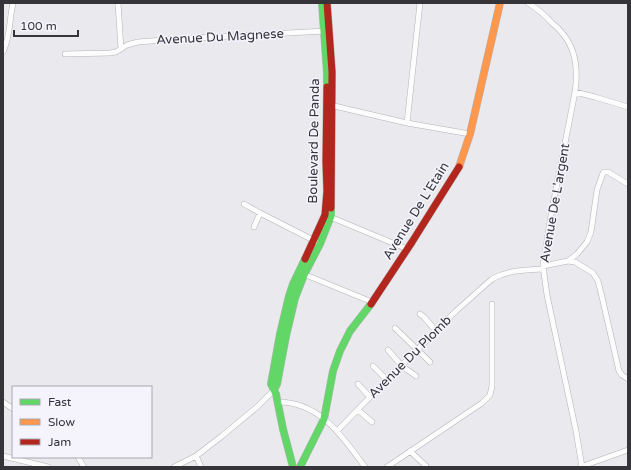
<svg xmlns="http://www.w3.org/2000/svg" width="631" height="470" font-family="'Varela Round',sans-serif">
<style>
.lines{fill:none;stroke-linecap:round;stroke-linejoin:round}
.street-casing{stroke:#b4b4b7;stroke-width:6}
.fast-casing{stroke:#b4b4b7;stroke-width:8}
.slow-casing{stroke:#b4b4b7;stroke-width:8}
.jam-casing{stroke:#b4b4b7;stroke-width:8}
.street{stroke:#fcfcfc;stroke-width:5}
.fast{stroke:#63d668;stroke-width:7}
.slow{stroke:#ff974d;stroke-width:7}
.jam{stroke:#b3261e;stroke-width:7}
.labels{text-anchor:middle;dominant-baseline:central;stroke-width:3;stroke-linejoin:round;paint-order:stroke}
.street-label{font-size:13px;fill:#353539;stroke:#f5f4fd}
</style>
<rect width="100%" height="100%" fill="#e9e9ee"/>
<g class="lines">
<defs>
<path id="street" d="M118,3L121,49
M528,3C538,9 545,15 552,23C556,26 560,30 563,34C577,51 578,72 575,92L551,215L543,266L547,295L576,431L582,467
M3,52C11,35 9,20 13,3
M65,54L110,53L116,52L127,45L138,42L176,39L326,31
M575,92L595,97L628,107
M330,105L407,123L470,134
M407,123L420,3
M244,204L260,213L313,240L320,244
M328,216L407,249
M254,227L260,213
M568,261L577,254L587,242L591,232L597,190L603,173L604,172H608L628,184
M543,266L568,261L575,262L593,273L598,281L602,297L619,371L622,375L628,379
M301,273L372,302
M420,314L424,317L436,331
M395,328L430,362
M388,350L402,366L416,376
M373,366L387,380
M358,384L370,397
M3,402L13,409
M278,402C320,402 342,436 365,467
M358,410L372,422
M337,431L370,397L456,311L492,279C508,270 525,270 543,269
M410,451L426,466
M3,456L48,467
M196,456L201,467
M78,457L84,467
M174,467L196,456L222,436L257,407L274,390
M387,467L482,403L490,395L492,386V304
M580,467L628,450"/>
<path id="fast" d="M322,3L327,73V87
M274,390L277,384L286,336L295,298L304,275L320,244L331,216V208
M293,467L283,429L276,394L271,384L280,334L289,296L293,284L305,259
M300,467L324,419L333,371L340,351L350,331L371,304"/>
<path id="slow" d="M459,167L470,134L500,3"/>
<path id="jam" d="M327,3L332,72L331,208
M305,259L325,215L327,191L326,162L327,87
M371,304L412,242L459,167"/>
</defs>
<use href="#street" class="street-casing"/>
<use href="#fast" class="fast-casing"/>
<use href="#slow" class="slow-casing"/>
<use href="#jam" class="jam-casing"/>
<use href="#street" class="street"/>
<use href="#fast" class="fast"/>
<use href="#slow" class="slow"/>
<use href="#jam" class="jam"/>
</g>
<g class="labels">
<g class="street-label">
<text transform="translate(220 37) rotate(-3)">Avenue Du Magnese</text>
<text transform="translate(314 141) rotate(-89)">Boulevard De Panda</text>
<text transform="translate(555 203) rotate(-80)">Avenue De L'argent</text>
<text transform="translate(416 211) rotate(-58)">Avenue De L'Etain</text>
<text transform="translate(410 357) rotate(-45)">Avenue Du Plomb</text>
</g>
</g>
<rect width="631" height="470" fill="none" stroke="#353539" stroke-width="8"/>
<rect x="12" y="386" width="140" height="72" fill="#f5f4fd" stroke="#a8a8af"/>
<rect x="20" y="399" width="20" height="6" fill="#63d668" stroke="#a8a8af"/>
<text x="48" y="406" font-size="12" fill="#353539">Fast</text>
<rect x="20" y="419" width="20" height="6" fill="#ff974d" stroke="#a8a8af"/>
<text x="48" y="426" font-size="12" fill="#353539">Slow</text>
<rect x="20" y="439" width="20" height="6" fill="#b3261e" stroke="#a8a8af"/>
<text x="48" y="446" font-size="12" fill="#353539">Jam</text>
<path d="M14 30v6h64v-6" fill="none" stroke="#353539" stroke-width="2"/>
<text x="20" y="30" font-size="12" fill="#353539" stroke="#f5f4fd" stroke-width="3" paint-order="stroke">100 m</text>
</svg>
